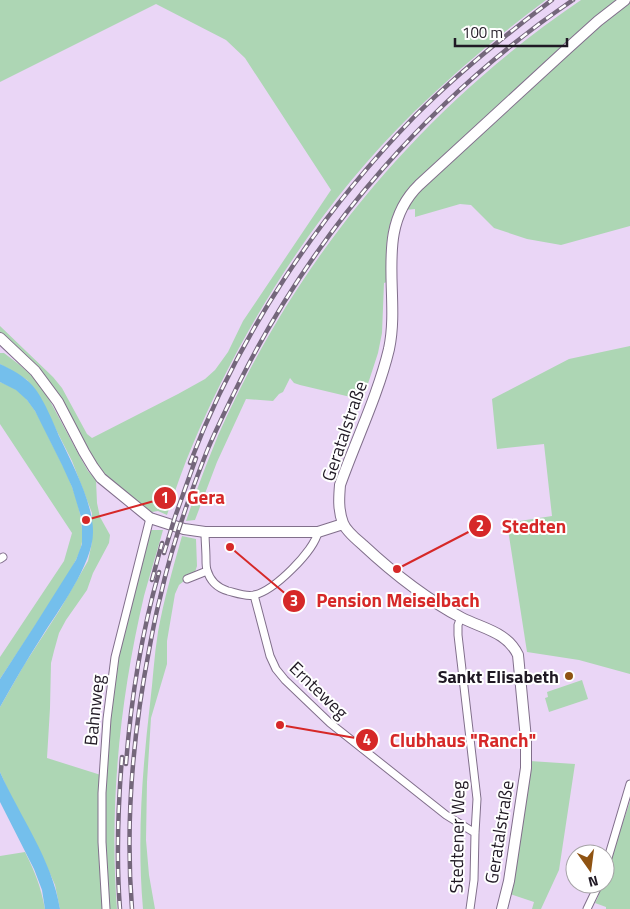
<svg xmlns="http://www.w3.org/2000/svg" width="630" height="909" font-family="'Titillium Web',sans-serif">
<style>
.green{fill:#add6b4}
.water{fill:#74bfec}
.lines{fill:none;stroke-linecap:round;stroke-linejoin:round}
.street-casing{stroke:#816f8b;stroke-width:9}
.secondary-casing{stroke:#816f8b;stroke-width:12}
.street{stroke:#fff;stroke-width:7}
.secondary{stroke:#fff;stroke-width:10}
.rail-casing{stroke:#74677b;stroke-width:4.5}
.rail{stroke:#fff;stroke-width:2.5;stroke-dasharray:8;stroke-linecap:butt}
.poi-dot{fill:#8f5312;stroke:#fff;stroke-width:2}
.labels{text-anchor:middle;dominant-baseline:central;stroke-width:4;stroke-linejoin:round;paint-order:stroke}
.street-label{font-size:18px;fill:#201924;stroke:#fff}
.poi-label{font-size:18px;font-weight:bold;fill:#201924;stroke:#fff;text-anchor:end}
.leader{fill:none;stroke:#d62828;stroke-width:2}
.callout-dot{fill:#d62828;stroke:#fff;stroke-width:2}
.mark-label{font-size:15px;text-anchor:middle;font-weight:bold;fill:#fff}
.callout-label{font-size:19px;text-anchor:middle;font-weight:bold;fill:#d62828;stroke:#fff;stroke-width:4;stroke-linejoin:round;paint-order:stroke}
</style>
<rect width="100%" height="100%" fill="#ead6f6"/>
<path class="green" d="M0,0H546C499,35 455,72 414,112C320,204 244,323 193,444C183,467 175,491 167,515L158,511L152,512L131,498L95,465L37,369L0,333V326L53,377L62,388L87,434L92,438L178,394L205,379L215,370L228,352L243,321L331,190L245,58L226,40L156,4L0,82Z
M581,0H617L595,17L417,180C385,213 385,239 387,282L384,283L382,333L378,353L364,396L359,399L300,385L294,383L290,378L283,392L279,394L273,401L246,399L217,462L195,520L186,521C194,498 202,475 211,453C220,429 232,405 244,381C322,228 439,96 581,0Z
M630,1V226L561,245L527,239L494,228L471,205L460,204L415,217V209L405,210L422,188L602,24Z
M630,346V674L579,660L527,652L507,523L552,516L544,444L497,449L492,399L569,359Z
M0,353H4L21,366L31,375L40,385L50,401L79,455L88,471L96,480L97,503L100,517L110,535L109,543L93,573L87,590L66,620L59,633L54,651L51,663L50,708L47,758L104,776L117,658L148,530H163C157,552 150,574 144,596C120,698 109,805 117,909H60L55,885L44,860L7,788L0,772V707L24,665L59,611L88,561L92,542V513L72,461L40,398L27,380L0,364Z
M0,382C6,384 12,387 17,390C35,404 44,428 54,448C69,477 84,508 82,542C80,558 65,579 56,593C38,622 19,650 0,679V657L64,561L72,533L0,424Z
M182,536L196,539L197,566L195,572L179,585L175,594L167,641V664L151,718L147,782L146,840L149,875L155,909H143C137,839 142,773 150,704C153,680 154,656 158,632C164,599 173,568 182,536Z
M582,680L588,699L549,712L545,698L548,697L547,692Z
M530,761L575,764L559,870L541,909H532L534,902L510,894Z
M630,801V909H606V907L595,903L598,897L602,884H605V876Z
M25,852C35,872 41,887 45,909H0V856Z"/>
<path class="water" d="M0,364C11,369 24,376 32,385C43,397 53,422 60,438C72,463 93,503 93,531C94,563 58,611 41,638C26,661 13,684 0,707V679L35,625L76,560L82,544V530L81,517L72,487L62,465L35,411L27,400L16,390L0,382Z
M0,772C20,817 52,859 60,909H45L42,890L34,869L0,802Z"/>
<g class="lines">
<defs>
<path id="street" d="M205,532C205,541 206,550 206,559C206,562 206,567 207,570C210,581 218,588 228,591C236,593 246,597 254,595C274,591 314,551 318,532
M0,559L3,557
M187,579L207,571
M254,595L270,656L276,669L285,680L330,723L446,815L475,833
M461,617L458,625V635L477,799L475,833L474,880L470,909
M605,868L630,784
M106,909L102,842V793L107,719L115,657L150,518
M587,909L599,884"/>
<path id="secondary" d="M0,338L35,371L58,402L84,452L93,467L101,478L150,518L184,529L205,532H318L343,524
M502,909L509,881L526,768V739L518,655C507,632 484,629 462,618C426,599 393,573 363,545C356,539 346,531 343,523C338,510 339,497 340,485C356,440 378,395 389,349C401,293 373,230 419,185L567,49L598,21L625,0"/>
</defs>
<use href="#street" class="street-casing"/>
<use href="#secondary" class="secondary-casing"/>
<use href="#street" class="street"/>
<use href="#secondary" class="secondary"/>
<defs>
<path id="rail" d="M190,463C239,334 318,216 414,117C457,74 504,36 552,0
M164,553L175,517L196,458
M152,580L162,543
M126,764C131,699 141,635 159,572
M120,909C116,858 118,807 122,757
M132,909C125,821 133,732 150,645C153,629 156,613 160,598C171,548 188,499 207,451C217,427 229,403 241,379C317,228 433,95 573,0"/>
</defs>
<use href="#rail" class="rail-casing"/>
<use href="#rail" class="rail"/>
</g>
<circle class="poi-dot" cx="569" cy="676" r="5"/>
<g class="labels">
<g class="street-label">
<text transform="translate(344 431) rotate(-71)">Geratalstraße</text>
<text transform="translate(319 690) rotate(44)">Ernteweg</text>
<text transform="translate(94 710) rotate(-84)">Bahnweg</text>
<text transform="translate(499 832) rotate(-81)">Geratalstraße</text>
<text transform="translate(457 837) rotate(-89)">Stedtener Weg</text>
</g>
<g class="poi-label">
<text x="559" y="676">Sankt Elisabeth</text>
</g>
</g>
<path class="leader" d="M86 520L165 498M397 569L480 526M230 547L294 601M280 725L367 740"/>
<g class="callout-dot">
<circle cx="86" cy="520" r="5"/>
<circle cx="397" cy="569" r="5"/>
<circle cx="230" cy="547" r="5"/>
<circle cx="280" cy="725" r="5"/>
<circle cx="165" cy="498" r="12"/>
<circle cx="480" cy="526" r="12"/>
<circle cx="294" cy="601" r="12"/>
<circle cx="367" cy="740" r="12"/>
</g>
<g class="mark-label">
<text x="165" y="503">1</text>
<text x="480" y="531">2</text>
<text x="294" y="606">3</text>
<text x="367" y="745">4</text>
</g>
<g class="callout-label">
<text x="206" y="504">Gera</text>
<text x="534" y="533">Stedten</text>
<text x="398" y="607">Pension Meiselbach</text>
<text x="463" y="747">Clubhaus "Ranch"</text>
</g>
<g transform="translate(590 869) rotate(166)"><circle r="24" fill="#ffffff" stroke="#a6a3a7"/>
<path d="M0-4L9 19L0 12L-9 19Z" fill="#8f5312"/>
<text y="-8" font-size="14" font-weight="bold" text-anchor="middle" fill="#201924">N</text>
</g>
<path d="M455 38v8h112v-8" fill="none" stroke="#201924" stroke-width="2.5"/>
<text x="462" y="38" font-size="15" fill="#201924" stroke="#ffffff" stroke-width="4" paint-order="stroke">100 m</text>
</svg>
